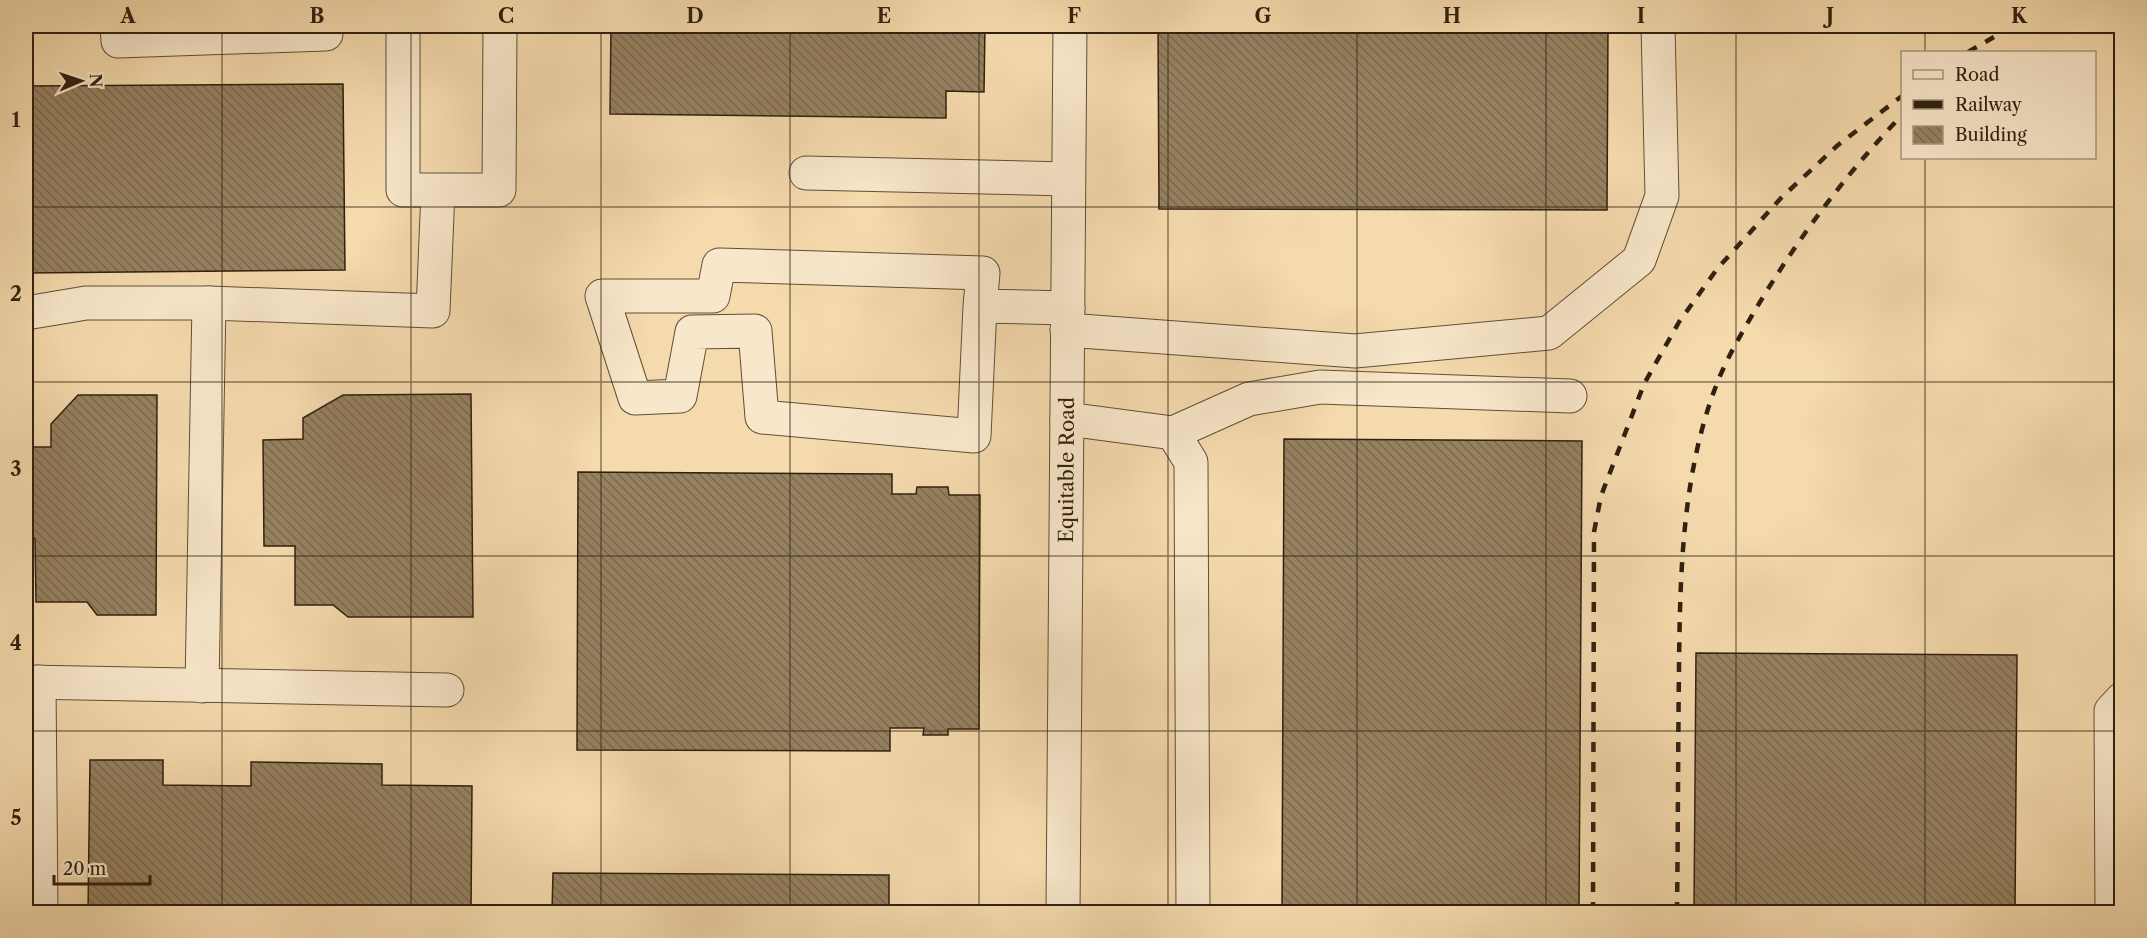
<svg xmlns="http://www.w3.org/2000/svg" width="2147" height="938" font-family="'Libre Caslon Text',serif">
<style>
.building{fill:url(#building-back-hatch);stroke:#2f210f;stroke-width:1.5}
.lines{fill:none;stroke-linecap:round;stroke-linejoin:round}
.minor-casing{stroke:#604f36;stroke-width:35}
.minor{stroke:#f8e7ca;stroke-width:33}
.rail{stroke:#2f210f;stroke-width:4.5;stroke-dasharray:10 10;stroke-linecap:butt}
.grid{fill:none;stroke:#2f210f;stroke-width:1.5;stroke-opacity:0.55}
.labels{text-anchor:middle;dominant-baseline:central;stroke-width:4.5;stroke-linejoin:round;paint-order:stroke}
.street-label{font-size:20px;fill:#2f210f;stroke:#f8e7ca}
.neatline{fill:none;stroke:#2f210f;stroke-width:2}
.grid-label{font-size:20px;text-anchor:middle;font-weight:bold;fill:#2f210f}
</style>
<defs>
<pattern id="building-back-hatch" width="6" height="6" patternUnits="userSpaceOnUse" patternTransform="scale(1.5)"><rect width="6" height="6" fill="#968161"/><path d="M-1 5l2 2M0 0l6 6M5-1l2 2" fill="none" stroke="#7b694e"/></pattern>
</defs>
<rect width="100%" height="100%" fill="#f5daad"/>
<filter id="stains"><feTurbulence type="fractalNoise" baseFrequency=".00333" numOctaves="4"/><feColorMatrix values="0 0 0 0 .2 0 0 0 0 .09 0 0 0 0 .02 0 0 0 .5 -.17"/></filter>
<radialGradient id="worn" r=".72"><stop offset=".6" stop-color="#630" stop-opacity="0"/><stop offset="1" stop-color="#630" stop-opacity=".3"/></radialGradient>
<path class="building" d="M611,26H985L984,92L946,91V118L610,114Z
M1158,26H1608L1607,210L1159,209Z
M343,84L345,270L26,273V86Z
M471,394L473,617H348L333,605H295V546H264L263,440L303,439V418L343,395Z
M78,395H157L156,615H97L87,602H36L35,539L26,529V447H51V424Z
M1284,439L1582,441L1579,912H1282Z
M578,472L892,474V494H916L917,487H948L949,495H980L979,729H948V735H923L924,728H890V751L577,750Z
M1696,653L2017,655L2015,912H1694Z
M90,760H163V785L251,786V762L382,764V785L472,786L471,912H88Z
M553,873L889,875V912H552Z"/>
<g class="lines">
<defs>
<g id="minor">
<path d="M117,26L118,41L326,34L325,26"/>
<path d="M403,26V190H499L500,26"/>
<path d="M806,173L1068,179"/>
<path d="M209,303L433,311L438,191"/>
<path d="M980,306L974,436L762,417L755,331L692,332L680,396L635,398L602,296H713L719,265L983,273L980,306L1068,308"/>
<path d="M26,313L86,303H209L202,686"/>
<path d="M1067,330L1355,351L1549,333L1639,260L1662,196L1658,26"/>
<path d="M1067,419L1173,433L1191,462L1193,912"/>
<path d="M1173,433L1249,399L1320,387L1570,396"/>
<path d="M26,682L447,690"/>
<path d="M39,682L41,912"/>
<path id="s1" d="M1063,912L1070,26"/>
<path d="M2112,912L2111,711L2122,699"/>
</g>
</defs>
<use href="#minor" class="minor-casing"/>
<use href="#minor" class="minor"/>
<path class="rail" d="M1968,52L2013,26
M1593,912L1594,532L1601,496L1644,384L1679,322L1717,269L1781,198L1838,145L1902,96
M1677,912C1678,831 1678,749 1679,668C1680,574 1682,475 1716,386C1727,357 1744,329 1760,302C1801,234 1848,172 1902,115"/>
</g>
<path class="grid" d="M222,26V912M411,26V912M601,26V912M790,26V912M979,26V912M1168,26V912M1357,26V912M1546,26V912M1736,26V912M1925,26V52M1925,158V912M26,207H2122M26,382H2122M26,556H2122M26,731H2122"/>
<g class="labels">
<g class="street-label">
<text stroke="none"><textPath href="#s1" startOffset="442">Equitable Road</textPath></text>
</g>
</g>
<rect width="2147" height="938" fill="none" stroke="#f5daad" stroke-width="66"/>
<rect x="1901" y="51" width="195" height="108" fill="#f8e7ca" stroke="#a8987f" stroke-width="1.5"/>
<rect x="1913" y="70" width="30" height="9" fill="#f8e7ca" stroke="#a8987f" stroke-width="1.5"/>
<text x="1955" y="81" font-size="18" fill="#2f210f">Road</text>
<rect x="1913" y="100" width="30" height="9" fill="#2f210f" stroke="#a8987f" stroke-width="1.5"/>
<text x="1955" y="111" font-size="18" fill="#2f210f">Railway</text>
<rect x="1913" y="126" width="30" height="18" fill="url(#building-back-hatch)" stroke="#a8987f" stroke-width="1.5"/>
<text x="1955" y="141" font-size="18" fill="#2f210f">Building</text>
<g transform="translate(81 81) rotate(88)" stroke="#f8e7ca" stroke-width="4.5" paint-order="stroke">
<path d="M0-4.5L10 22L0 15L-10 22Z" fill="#2f210f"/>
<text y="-9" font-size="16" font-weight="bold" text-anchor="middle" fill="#2f210f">N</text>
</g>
<path d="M54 875v9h96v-9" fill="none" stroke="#2f210f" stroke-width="3"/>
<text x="63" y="875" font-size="18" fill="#2f210f" stroke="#f8e7ca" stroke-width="4.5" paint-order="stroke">20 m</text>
<rect x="33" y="33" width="2081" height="872" class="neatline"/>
<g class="grid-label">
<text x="128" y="23">A</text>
<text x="317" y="23">B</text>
<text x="506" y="23">C</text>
<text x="695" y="23">D</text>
<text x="884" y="23">E</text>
<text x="1074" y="23">F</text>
<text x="1263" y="23">G</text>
<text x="1452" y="23">H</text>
<text x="1641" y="23">I</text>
<text x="1830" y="23">J</text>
<text x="2019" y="23">K</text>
<text x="16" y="127">1</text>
<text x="16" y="301">2</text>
<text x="16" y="476">3</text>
<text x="16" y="650">4</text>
<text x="16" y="825">5</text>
</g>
<rect width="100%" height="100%" filter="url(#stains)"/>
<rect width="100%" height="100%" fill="url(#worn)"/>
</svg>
